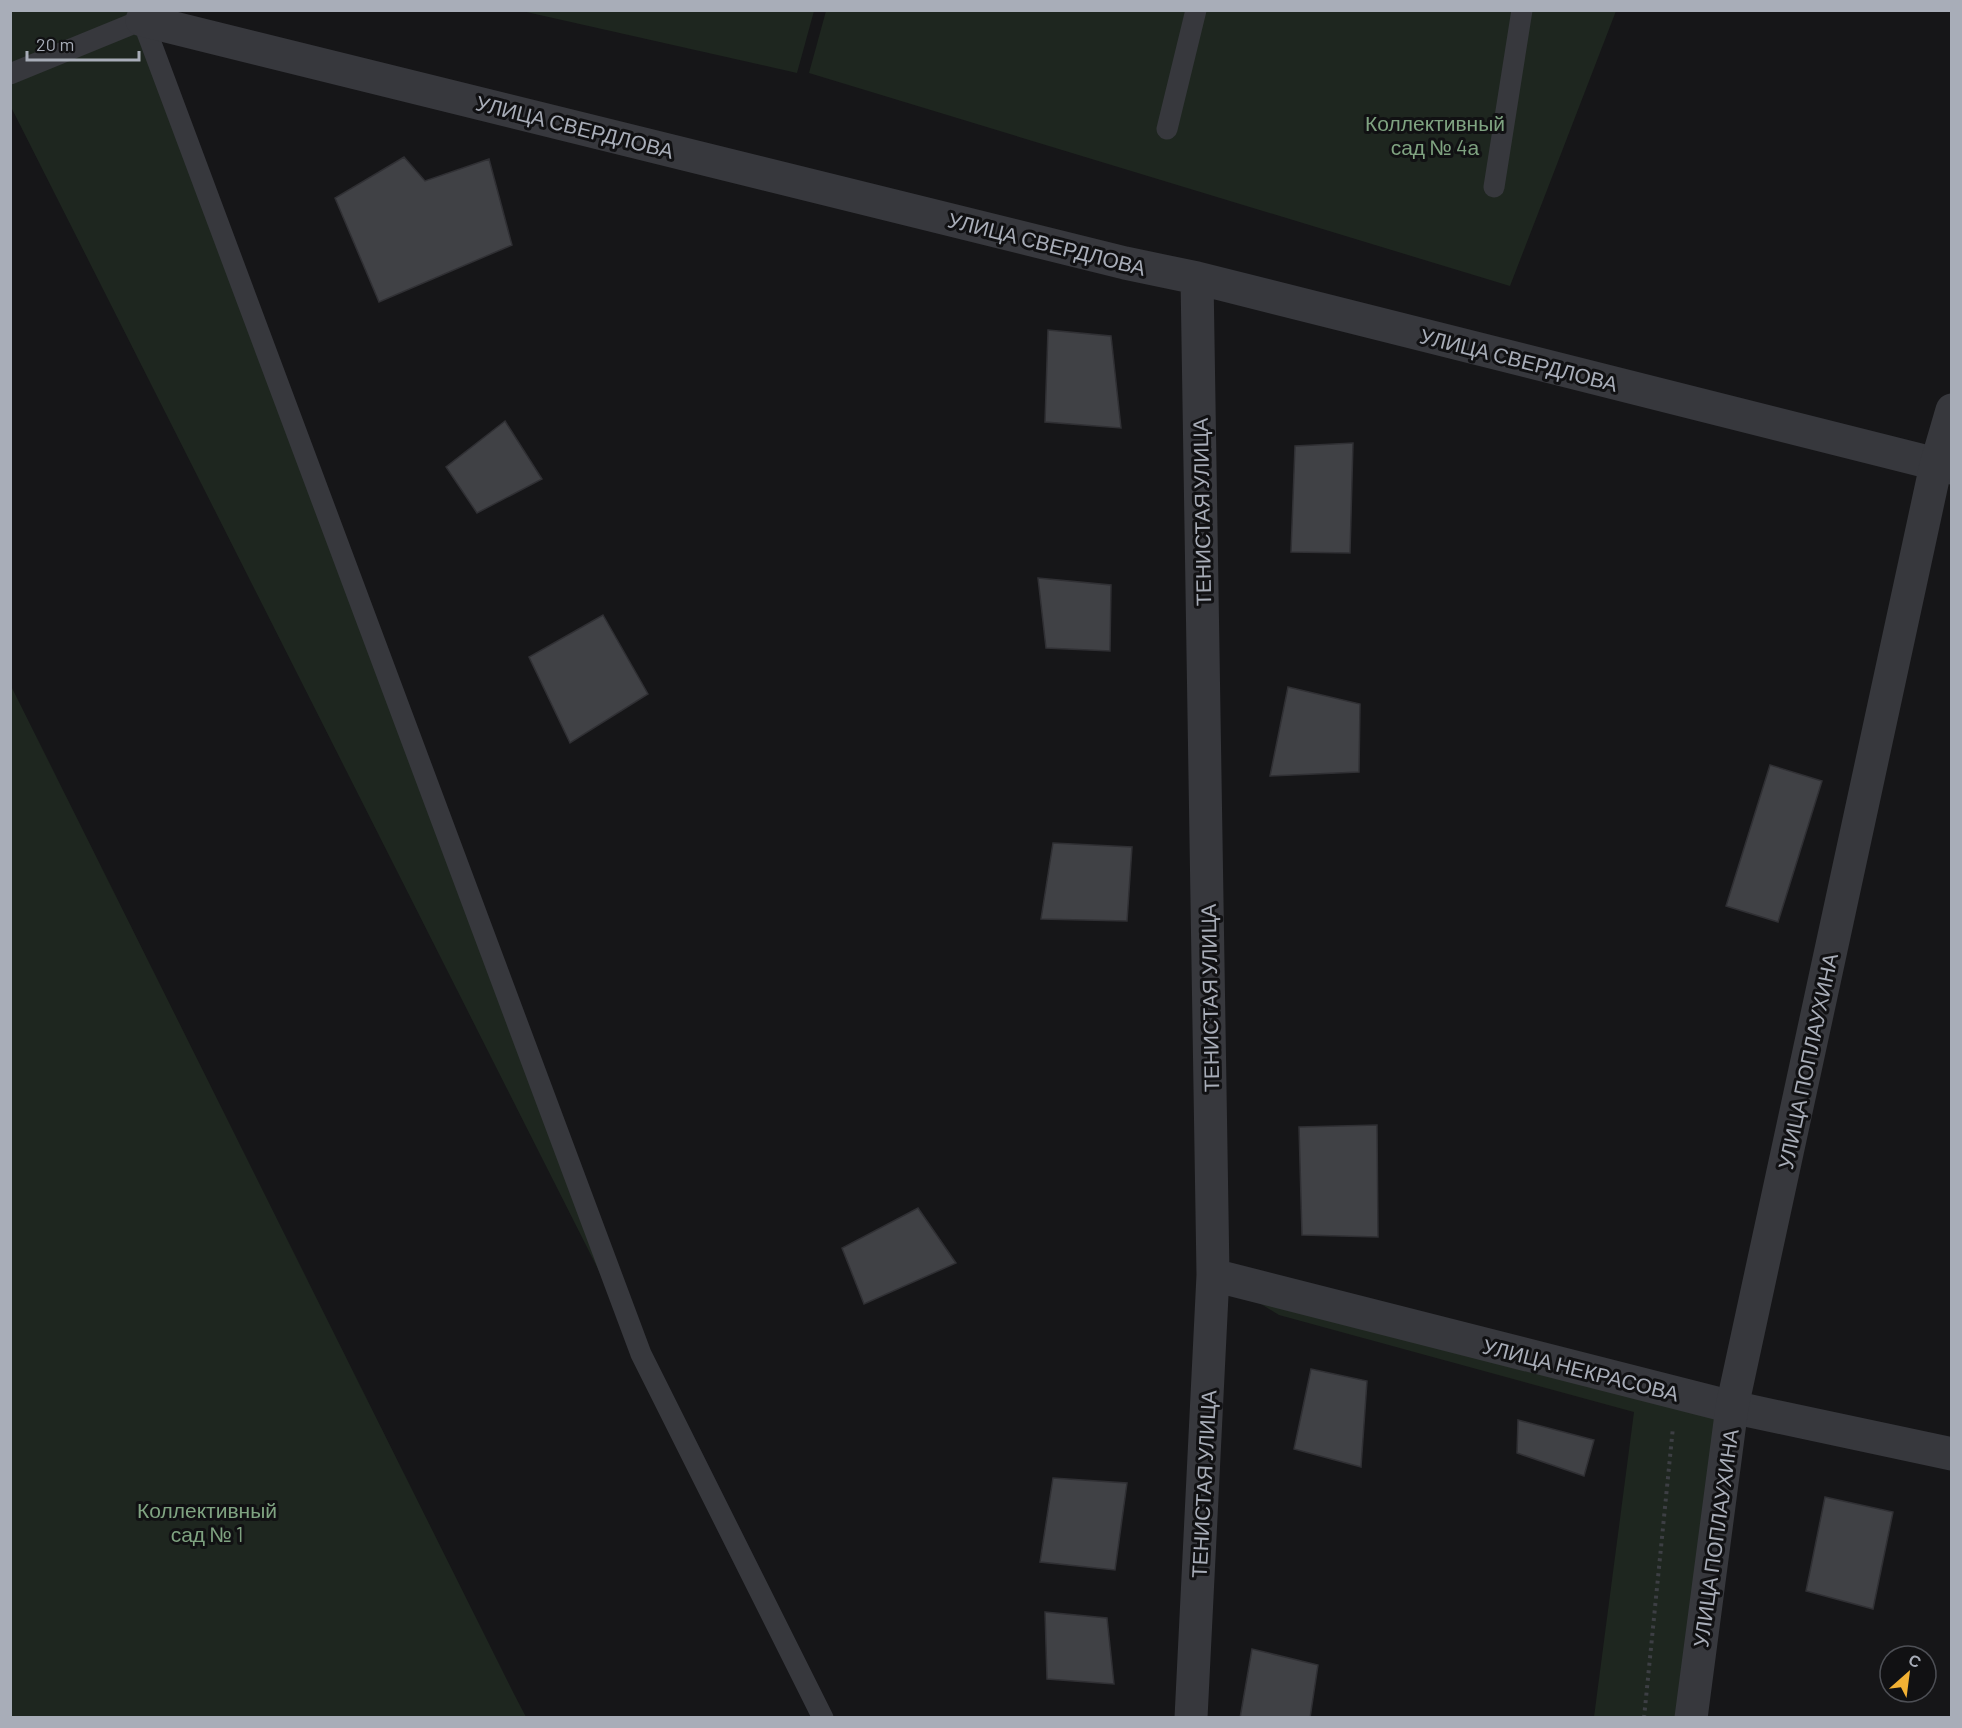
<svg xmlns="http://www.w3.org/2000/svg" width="1962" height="1728" font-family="Barlow,sans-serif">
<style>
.green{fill:#1e261f}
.building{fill:#404145;stroke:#303034;stroke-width:1.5}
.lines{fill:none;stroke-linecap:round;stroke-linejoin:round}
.path{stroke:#3d3f44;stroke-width:4;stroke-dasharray:3 4.5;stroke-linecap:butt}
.service{stroke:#37383d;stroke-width:21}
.minor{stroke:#37383d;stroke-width:33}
.tertiary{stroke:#37383d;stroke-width:33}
.labels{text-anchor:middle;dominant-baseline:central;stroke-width:6;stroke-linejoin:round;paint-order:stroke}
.park-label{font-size:21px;fill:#7fa381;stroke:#111113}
.street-label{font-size:21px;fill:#a8adb8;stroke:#111113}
</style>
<rect width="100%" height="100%" fill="#161618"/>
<path class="green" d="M11,11H138L641,1354L11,107Z
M522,11L814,10V11L797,73Z
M826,11H1616L1510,286L809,73Z
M10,684L514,1694L526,1717H11Z
M1213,1275L1732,1407L1691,1717H1594L1634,1412L1279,1315Z"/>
<path class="building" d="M404,157L425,181L489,159L512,245L379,302L335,198Z
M1048,330L1111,336L1121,428L1045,422Z
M505,421L542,479L477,513L446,467Z
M1353,443L1350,553L1291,552L1295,446Z
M1038,578L1111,585L1110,651L1046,648Z
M603,615L648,694L570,743L529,657Z
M1288,687L1360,704L1359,772L1270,776Z
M1770,765L1822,781L1778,922L1726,906Z
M1053,843L1132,847L1127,921L1041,919Z
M1377,1125L1378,1237L1302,1235L1299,1127Z
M918,1208L956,1263L864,1304L842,1248Z
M1311,1369L1367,1381L1361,1467L1294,1449Z
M1518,1420L1594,1440L1584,1476L1517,1453Z
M1053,1478L1127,1483L1115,1570L1040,1562Z
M1825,1497L1893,1512L1873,1609L1806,1591Z
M1045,1612L1107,1618L1114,1684L1047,1679Z
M1252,1649L1318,1665L1310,1718H1240Z"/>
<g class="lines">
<path class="path" d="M1644,1718L1673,1427"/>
<path class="service" d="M139,11L641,1354L823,1718
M10,74L142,20
M1167,129L1196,10
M1494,187L1522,10"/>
<path class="minor" d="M142,20L1125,263L1197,278L1952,468
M1213,1275L1732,1407L1952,1454
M1191,1718L1213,1275L1197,278"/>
<path class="tertiary" d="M1691,1718L1732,1407L1936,465L1952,410"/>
</g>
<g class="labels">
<g class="park-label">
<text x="1435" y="122">Коллективный<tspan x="1435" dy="24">сад № 4а</tspan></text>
<text x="207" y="1509">Коллективный<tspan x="207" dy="24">сад № 1</tspan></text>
</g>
<g class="street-label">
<text transform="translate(575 126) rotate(14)">УЛИЦА СВЕРДЛОВА</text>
<text transform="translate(1047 243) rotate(14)">УЛИЦА СВЕРДЛОВА</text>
<text transform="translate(1519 359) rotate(14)">УЛИЦА СВЕРДЛОВА</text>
<text transform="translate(1201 512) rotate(-91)">ТЕНИСТАЯ УЛИЦА</text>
<text transform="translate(1209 998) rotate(-91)">ТЕНИСТАЯ УЛИЦА</text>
<text transform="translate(1807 1061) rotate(-78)">УЛИЦА ПОПЛАУХИНА</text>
<text transform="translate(1581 1369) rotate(14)">УЛИЦА НЕКРАСОВА</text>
<text transform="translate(1203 1484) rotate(-87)">ТЕНИСТАЯ УЛИЦА</text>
<text transform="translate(1715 1538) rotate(-82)">УЛИЦА ПОПЛАУХИНА</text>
</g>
</g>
<rect width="1962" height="1728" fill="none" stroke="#a8adb8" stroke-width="24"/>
<g transform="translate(1908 1674) rotate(28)"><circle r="28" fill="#111113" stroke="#4d4f55" stroke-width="1.5"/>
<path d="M0-4.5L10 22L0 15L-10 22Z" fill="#f2b134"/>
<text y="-9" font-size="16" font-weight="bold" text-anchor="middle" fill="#a8adb8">С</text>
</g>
<path d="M27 51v9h112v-9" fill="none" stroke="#a8adb8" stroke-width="3"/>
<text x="36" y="51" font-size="18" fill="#a8adb8" stroke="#111113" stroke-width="4.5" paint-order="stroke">20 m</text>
</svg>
